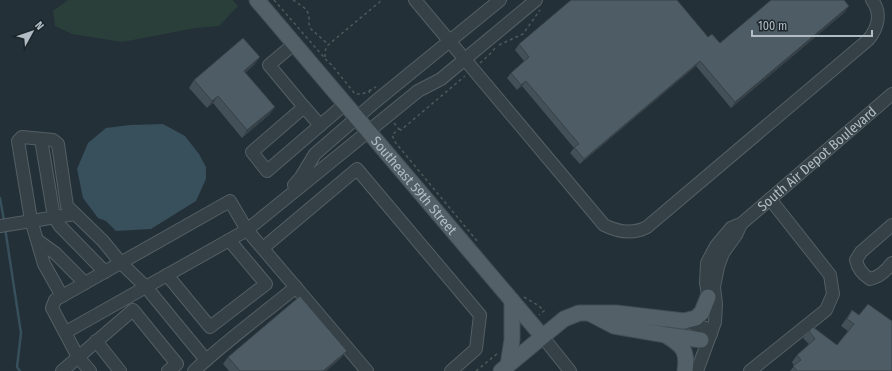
<svg xmlns="http://www.w3.org/2000/svg" width="892" height="371" font-family="'Fira Sans Condensed',sans-serif">
<style>
.green{fill:#2b3f3a}
.water{fill:#384f5c}
.lines{fill:none;stroke-linecap:round;stroke-linejoin:round}
.stream{stroke:#384f5c;stroke-width:2.5}
.minor-casing{stroke:#545f65;stroke-width:14}
.major-casing{stroke:#424d54;stroke-width:17}
.path{stroke:#495b5a;stroke-width:1.5;stroke-dasharray:3 3;stroke-linecap:butt}
.minor{stroke:#364147;stroke-width:12}
.major{stroke:#546067;stroke-width:15}
.wall{fill:#435057}
.shaded-wall{fill:#374147}
.building{fill:#4e5d65;stroke:#374147}
.labels{text-anchor:middle;dominant-baseline:central;stroke-width:3;stroke-linejoin:round;paint-order:stroke}
.street-label{font-size:14px;fill:#b1bcc4;stroke:#1c262c}
</style>
<rect width="100%" height="100%" fill="#233037"/>
<path class="green" d="M68,0H233L238,6L219,26L196,28L122,42L72,34L55,26L53,11Z"/>
<path class="water" d="M163,124L185,136L199,154L206,167V179L196,201L151,229L116,231L106,221L98,218L83,198L77,169L88,143L106,128L130,125Z"/>
<g class="lines">
<path class="stream" d="M0,198L4,221
M5,228L21,333L17,367L20,371"/>
<defs>
<g id="minor">
<path d="M415,0L604,225C618,232 632,235 647,227L868,40C878,28 882,13 872,0"/>
<path d="M294,44L269,65L304,107L252,152L267,171L345,104"/>
<path d="M304,107L320,125"/>
<path d="M41,139L54,217L60,226L105,272"/>
<path d="M294,185L301,177L315,154L376,101L500,0"/>
<path d="M892,225L861,252L856,260C858,269 862,274 870,279C880,277 886,271 892,263"/>
<path d="M0,226L75,214"/>
<path d="M37,240L55,253L85,283"/>
<path d="M263,248L357,169L480,315L476,349L451,371"/>
<path d="M167,275L210,327L266,284L229,240"/>
<path d="M62,296L44,264L31,220L18,141L22,137L53,140L58,144L67,206L103,241L121,263L146,287L206,360"/>
<path d="M709,300L706,283L707,263L716,246L731,228L738,225"/>
<path d="M684,321L705,328L711,334"/>
<path d="M66,332L247,230L418,91L441,79L536,0"/>
<path d="M542,336L570,371"/>
<path d="M96,341L120,371"/>
<path d="M62,371L133,310L177,364L168,371"/>
<path d="M90,371L78,357L52,308L55,300L230,201L247,230L367,371"/>
<path d="M194,371C226,341 262,315 296,287"/>
<path id="s1" d="M697,371L715,322L716,304L714,287L718,267L723,253L736,235L741,224L892,94"/>
<path d="M750,371L826,310L833,294L830,275L770,199"/>
</g>
<g id="major">
<path id="s2" d="M257,0L542,336"/>
<path d="M591,314L614,326L666,335L701,340"/>
<path d="M667,336C683,346 688,351 685,371"/>
<path d="M508,365L512,340V301"/>
<path d="M501,371L564,319L579,313H616L684,321L696,318L702,312L708,297"/>
</g>
</defs>
<use href="#minor" class="minor-casing"/>
<use href="#major" class="major-casing"/>
<path class="path" d="M274,0L329,63L332,65L335,69L355,94H362L369,91L370,94
M293,0L306,9L309,15V24L311,29L329,45
M499,45L523,34L540,10
M325,57V51L328,45L382,0
M480,63L490,54L496,47
M369,91L376,87
M394,123L399,129L392,135L395,142L478,242
M399,129L401,130L465,76
M524,297L539,306L544,311L539,315
M476,371L498,353"/>
<use href="#minor" class="minor"/>
<use href="#major" class="major"/>
</g>
<path class="wall" d="M845,12L731,108L696,66L580,164L570,153L574,148L522,86L517,90L507,78L511,73L524,61L515,50L519,44L708,37L720,43Z
M255,64L245,73L270,114L242,138L213,103L207,108L189,88L194,80Z
M852,310L892,371H790L794,366L792,362L797,355L809,344L803,338L809,331L837,345L848,331L841,326Z
M347,351L341,358L326,371H229L223,364L228,357Z"/>
<path class="shaded-wall" d="M849,6L845,12L731,108L735,102Z
M260,57L255,64L239,78L244,71Z
M700,61L696,66L580,164L584,159Z
M526,81L522,86L517,90L521,85Z
M218,96L213,103L207,108L212,101Z
M275,107L270,114L242,138L247,130Z
M347,351L341,358L326,371H323Z"/>
<path class="building" d="M571,0H677L708,37L712,34L720,43L771,0H844L849,6L735,102L700,61L584,159L574,147L579,144L526,81L521,85L511,73L529,57L519,44Z
M243,38L260,57L244,71L275,107L247,130L218,96L212,101L194,80Z
M300,296L347,351L323,371H240L228,357Z
M868,304L892,321V371H797L793,366L801,360L797,355L815,339L809,331L813,327L837,345L854,324L847,319L852,310L859,315Z"/>
<g class="labels">
<g class="street-label">
<text stroke="none"><textPath href="#s1" startOffset="257">South Air Depot Boulevard</textPath></text>
<text stroke="none"><textPath href="#s2" startOffset="243">Southeast 59th Street</textPath></text>
</g>
</g>
<g transform="translate(32 32) rotate(50)" stroke="#1c262c" stroke-width="3" paint-order="stroke">
<path d="M0-3L7 15L0 10L-7 15Z" fill="#b1bcc4"/>
<text y="-6" font-size="11" font-weight="bold" text-anchor="middle" fill="#b1bcc4">N</text>
</g>
<path d="M752 30v6h120v-6" fill="none" stroke="#b1bcc4" stroke-width="2"/>
<text x="758" y="30" font-size="12" fill="#b1bcc4" stroke="#1c262c" stroke-width="3" paint-order="stroke">100 m</text>
</svg>
